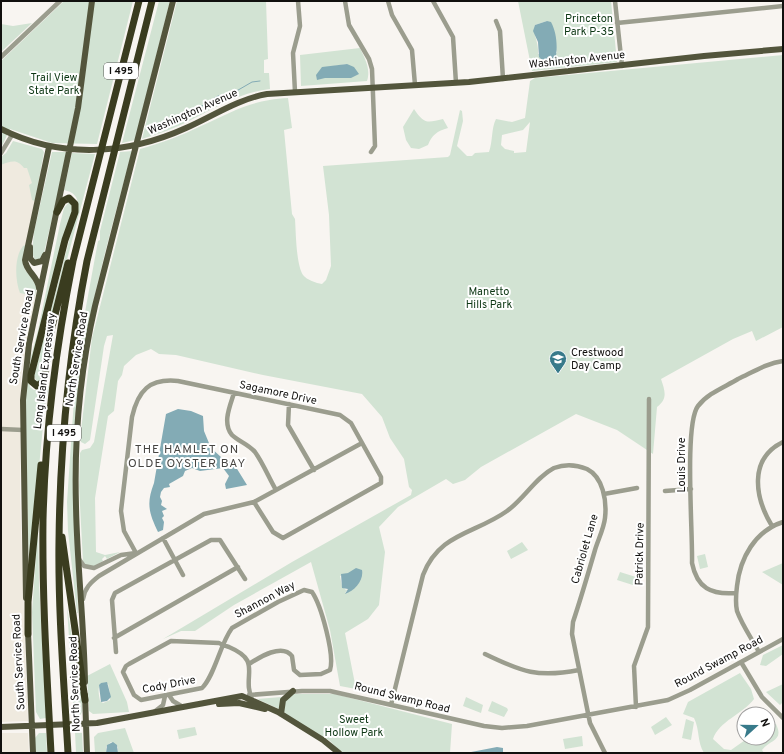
<svg xmlns="http://www.w3.org/2000/svg" width="784" height="754" font-family="Overpass,sans-serif">
<style>
.built{fill:#efeadf}
.green{fill:#d2e3d3;fill-rule:evenodd}
.water{fill:#83abb5}
.lines{fill:none;stroke-linecap:round;stroke-linejoin:round}
.stream{stroke:#83abb5;stroke-width:1}
.minor{stroke:#9b9d8e;stroke-width:4.5}
.major{stroke:#53553c;stroke-width:6}
.highway{stroke:#3a3c1f;stroke-width:7}
.labels{text-anchor:middle;dominant-baseline:central;stroke-width:4;stroke-linejoin:round;paint-order:stroke}
.shield{fill:#fff;stroke:#585856;stroke-width:1}
.shield-label{font-size:10px;font-weight:bold;fill:#11100e}
.park-label{font-size:11px;fill:#0c3613;stroke:#fff}
.street-label{font-size:11px;fill:#11100e;stroke:#fff}
.poi-label{font-size:11px;fill:#11100e;stroke:#fff;text-anchor:start}
.neighbourhood-label{font-size:12px;letter-spacing:1px;fill:#474542;stroke:#fff}
</style>
<rect width="100%" height="100%" fill="#f8f5f1"/>
<path class="built" d="M3,158L42,169L23,265L26,271L33,277L37,288L21,376L20,498L28,721L1,722V159Z
M1,733H28L29,753H1Z"/>
<path class="green" d="M64,1H133L97,144L52,143L10,129L1,148V61Z
M159,1H170L135,140L122,143Z
M177,1H266L268,59L264,60V73H269L270,89C242,92 216,107 191,120C175,128 159,134 142,139Z
M518,1H611L617,62L532,71ZM547,21L557,53L538,54C539,43 533,35 535,25Z
M32,23L1,52V24L13,26Z
M360,48C365,59 371,69 367,81L301,86L300,55ZM347,64L351,78H325L322,68Z
M783,55V327L756,341L752,331L733,339L661,379C665,391 668,399 657,407L653,454L617,430L576,414L481,467L465,480L453,484L446,479L398,507L379,527L385,552L379,605L368,619L345,633L356,689L340,686L330,630L311,562L234,605L195,631H181L163,639L292,562L411,495L412,490L409,487L404,459L390,438L382,417L362,394L263,375L176,355L159,354L151,349L136,355L124,366L122,375L118,381L114,411L108,416L95,498L96,552L105,555L120,552L107,559L105,556L102,559L103,561L93,567L86,565L83,562L79,486L80,453L82,450L90,448L94,442L113,335L107,336L104,346L90,440L85,444L81,442L80,439L92,338L140,149C161,143 181,136 201,126C234,111 251,100 288,98L292,128L284,130L292,214L295,219C296,233 296,264 303,275C307,280 316,283 322,284L326,280L331,266L329,215L323,166L448,157L450,155L460,110L462,111L463,121L457,146L467,156H472L475,153L489,152C493,141 491,129 496,119L512,122L525,118L530,81L535,78ZM530,122L526,152L514,153V151L505,149L501,145L502,135L523,130ZM348,573H362C358,584 357,589 345,593L348,589L346,590L342,586L340,576Z
M414,109C424,124 427,123 443,119L448,128C437,131 432,135 428,145L419,149L411,148L406,140L403,127Z
M13,141L42,149L44,152L35,201L32,200L29,185L32,183L27,168H24C17,159 11,161 1,165V157L6,153Z
M132,151C113,223 92,295 81,368C68,449 75,531 78,613H77L68,531L67,502L76,370L81,334L98,241L100,240V231L120,152Z
M52,152H66L60,185L43,257L41,259L35,260L32,253L34,232Z
M72,153L95,154L54,309L42,381L37,382L34,376L78,206C78,197 74,192 64,190Z
M69,202L74,205L29,379L30,387L34,390H45L49,386L45,406L29,569L25,425L26,392L31,356L38,330L60,224L64,208Z
M27,244C26,251 22,261 24,267C27,278 40,274 35,296L20,293C15,280 14,257 23,246Z
M38,528L39,583L46,718L40,719L36,712L32,612Z
M522,542L528,550L511,559L507,551Z
M705,554L708,567L700,569L697,556Z
M783,563V585L762,572Z
M620,572L639,578L636,586L617,580Z
M67,607L82,697V712L80,716H74Z
M783,645V654L766,666L760,665L763,655Z
M110,664L127,702L129,712L93,714L89,711L87,676ZM101,683L108,684L110,693V700L103,703L100,701C99,695 97,688 101,683Z
M740,673L751,689L754,699C743,714 719,721 713,739L724,749L731,750L748,738H768L769,723L776,724C784,741 771,739 762,750L764,753H704C697,742 700,730 694,718L683,714L688,702Z
M783,684V702L780,705L766,692Z
M294,694H335L452,724L450,753H342L330,741L286,715L283,710L286,698Z
M281,697H282L279,709L257,699Z
M466,697L483,705L481,713L463,706Z
M492,701L507,708L508,710L504,717L488,711Z
M666,717L672,725L655,735L651,727Z
M686,719L694,722L691,740L682,738Z
M195,727L197,735L179,739L177,730Z
M125,728L134,753H118V747L111,742L106,747V753H95L94,737L98,733Z
M75,732L82,733L83,753H76Z
M39,733H46L47,753H35V738Z
M582,736L583,746L565,749L563,739Z"/>
<path class="water" d="M547,21L551,22C557,33 558,49 555,60C549,64 544,62 539,57L538,42L533,31L535,25Z
M347,64L354,67L359,74L351,78H325L317,80L316,75L322,67Z
M178,409L191,411L203,416L204,431L211,448L221,457L234,464L247,485L226,489L225,484L229,476L223,468L200,471L192,468L185,471L183,476L169,484L170,487L164,488L161,492L160,497L162,501L161,505L167,509L162,511L164,516L162,518L164,522L163,530L158,532C149,513 146,504 154,483L166,414Z
M356,568L362,570C364,580 355,591 345,594L348,589L342,588L341,574L348,573Z
M107,682L111,697L107,701L101,702L99,685L101,683Z
M113,742L117,745L118,753H106L107,745Z
M497,747L503,748V752L466,753Z"/>
<g class="lines">
<path class="stream" d="M157,127L166,122L181,119L218,96L233,93L252,82L260,81"/>
<path class="minor" d="M345,1L349,25L369,59L372,69L375,146L371,152
M388,1L392,15L412,50L415,85
M433,1L453,37L456,83
M615,1L622,66
M496,21L500,31L503,79
M617,23L783,6
M1,57L60,1
M295,92L293,53L300,26L298,1
M1,153L12,135
M234,393C230,406 222,423 232,435C238,441 248,444 255,452C263,463 269,478 276,490
M289,404L288,425L314,470
M1,429L23,430
M665,491L691,489
M604,494L637,488
M772,526C755,498 748,459 783,442
M163,538L183,575
M136,553L124,531L121,511L132,417C138,391 149,378 178,381L340,415L351,423L381,477V483L283,538L273,532L254,502
M79,559L84,566L94,568L121,555L136,553
M736,593C711,595 697,588 692,563C693,534 684,424 698,406C708,393 725,387 738,379C753,372 767,363 783,361
M83,599C85,588 90,583 99,576L204,514L254,502L362,443
M114,638L238,567
M116,652L112,600L115,593L211,540H220L245,579
M759,652C752,639 742,625 737,611C735,602 736,594 737,586C740,558 755,531 783,522
M485,654C522,672 538,678 579,670
M741,662L762,697L783,718
M249,664C260,657 282,643 292,656L294,670L300,675L321,674L330,670C335,655 321,605 312,592L304,590L278,602L232,628C220,644 215,675 202,688L141,700L134,695L123,672L126,666L129,664L171,641L219,643C222,645 225,646 229,647C264,662 240,675 253,702
M169,695L173,701L183,707
M249,695L302,691H330L484,726L502,728L527,726L668,700L690,690L783,639
M391,705L423,575C439,533 475,534 507,511C524,499 536,477 554,468C565,464 577,465 587,469C603,477 607,501 605,518C604,528 598,540 595,550C588,574 581,598 573,622L572,634L590,723L605,753
M636,707L634,666L648,627L649,399
M154,712L163,705L165,696"/>
<path class="major" d="M1,129C60,159 127,155 186,128C213,116 238,99 267,94L469,82L704,56L783,49
M30,247V258L34,263L42,261L45,255
M39,288C38,276 26,272 25,260L49,147
M26,598L23,400L29,344L78,108L92,1
M28,631L33,753
M85,682C84,623 77,564 76,506C74,439 80,371 95,306L173,1
M85,695L87,753
M219,704L239,703L265,709
M281,714L283,700L293,691
M1,727L97,723L242,696L278,712L323,740L339,753"/>
<path class="highway" d="M57,212L63,201L69,198L75,204V212L65,240L31,375V381L37,386L43,382L45,376L50,335L68,263
M62,537L85,700
M28,634V602L41,465
M51,753C47,675 42,597 43,520C45,433 56,346 73,261L139,1
M68,753C64,683 58,611 59,541C60,447 69,353 87,261L152,1"/>
</g>
<defs>
<symbol id="school-pin" viewBox="-11 -11 22 30"><path d="M0 17L-7.5 6A9.5 9.5 0 1 1 7.5 6Z" fill="#377a8a" stroke="#fff"/><path d="M0-5L7-2L0 1L-7-2ZM-4 1L0 2.5L4 1V4Q0 6-4 4Z" fill="#fff"/></symbol>
</defs>
<g fill-rule="evenodd">
<use href="#school-pin" x="548" y="349" width="20" height="27"/>
</g>
<g class="labels">
<g class="shield">
<rect x="104" y="63" width="34" height="16" rx="3"/>
<rect x="47" y="425" width="34" height="16" rx="3"/>
</g>
<g class="shield-label">
<text x="121" y="71">I 495</text>
<text x="64" y="433">I 495</text>
</g>
<g class="park-label">
<text x="589" y="19">Princeton<tspan x="589" dy="13">Park P-35</tspan></text>
<text x="54" y="78">Trail View<tspan x="54" dy="13">State Park</tspan></text>
<text x="489" y="292">Manetto<tspan x="489" dy="13">Hills Park</tspan></text>
<text x="354" y="720">Sweet<tspan x="354" dy="13">Hollow Park</tspan></text>
</g>
<g class="street-label">
<text transform="translate(577 60) rotate(-6)">Washington Avenue</text>
<text transform="translate(193 112) rotate(-24)">Washington Avenue</text>
<text transform="translate(22 337) rotate(-80)">South Service Road</text>
<text transform="translate(77 359) rotate(-81)">North Service Road</text>
<text transform="translate(45 371) rotate(-83)">Long Island Expressway</text>
<text transform="translate(278 393) rotate(12)">Sagamore Drive</text>
<text transform="translate(682 465) rotate(-90)">Louis Drive</text>
<text transform="translate(585 549) rotate(-74)">Cabriolet Lane</text>
<text transform="translate(640 554) rotate(-89)">Patrick Drive</text>
<text transform="translate(265 600) rotate(-28)">Shannon Way</text>
<text transform="translate(19 662) rotate(-93)">South Service Road</text>
<text transform="translate(719 662) rotate(-28)">Round Swamp Road</text>
<text transform="translate(75 684) rotate(-92)">North Service Road</text>
<text transform="translate(169 685) rotate(-11)">Cody Drive</text>
<text transform="translate(402 698) rotate(14)">Round Swamp Road</text>
</g>
<g class="poi-label">
<text x="571" y="353">Crestwood<tspan x="571" dy="13">Day Camp</tspan></text>
</g>
<g class="neighbourhood-label">
<text x="187" y="450">THE HAMLET ON<tspan x="187" dy="14">OLDE OYSTER BAY</tspan></text>
</g>
</g>
<rect width="784" height="754" fill="none" stroke="#11100e" stroke-width="4"/>
<g transform="translate(756 726) rotate(69)"><circle r="19" fill="#ffffff" stroke="#a09f9f"/>
<path d="M0-3L7 15L0 10L-7 15Z" fill="#377a8a"/>
<text y="-6" font-size="11" font-weight="bold" text-anchor="middle" fill="#11100e">N</text>
</g>
</svg>
